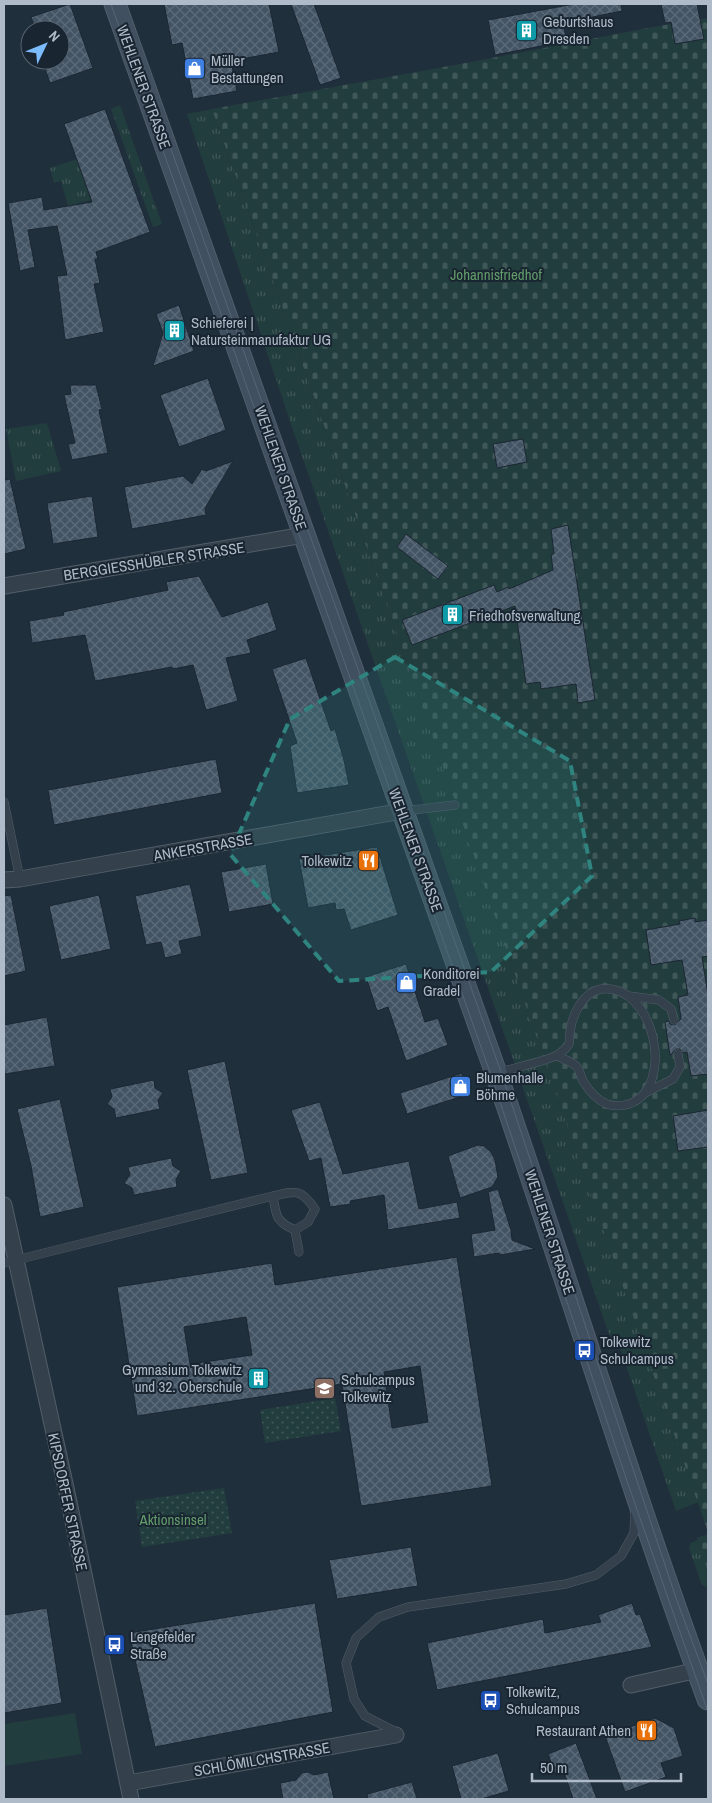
<svg xmlns="http://www.w3.org/2000/svg" width="712" height="1803" font-family="'Archivo Narrow',sans-serif">
<style>
.grass{fill:url(#grass-tufts)}
.cemetery{fill:url(#cemetery-stones)}
.park{fill:url(#park-dots)}
.pitch{fill:#223d3d}
.building{fill:url(#building-cross-hatch);stroke:#1b2733;fill-rule:evenodd}
.lines{fill:none;stroke-linecap:round;stroke-linejoin:round}
.service-casing{stroke:#525e6a;stroke-width:9}
.minor-casing{stroke:#525e6a;stroke-width:17}
.secondary-casing{stroke:#525e6a;stroke-width:23}
.service{stroke:#34404c;stroke-width:8}
.minor{stroke:#34404c;stroke-width:15}
.secondary{stroke:#415060;stroke-width:21}
.tram{stroke:#556574;stroke-width:1}
.marked{fill:#2f8480;fill-opacity:0.2;stroke:#2f8480;stroke-width:4;stroke-dasharray:10 6;stroke-linejoin:round}
.labels{text-anchor:middle;dominant-baseline:central;stroke-width:4;stroke-linejoin:round;paint-order:stroke}
.poi-label{font-size:15px;fill:#afbbc9;stroke:#192531;text-anchor:start}
.street-label{font-size:15px;fill:#afbbc9;stroke:#192531}
.park-label{font-size:15px;fill:#639c6b;stroke:#192531}
</style>
<defs>
<pattern id="grass-tufts" width="24" height="20" patternUnits="userSpaceOnUse" patternTransform="scale(1.25)"><rect width="24" height="20" fill="#223d3d"/><path d="M3 7l-1-3M5 7V3M7 7l1-3M15 17l-1-3M17 17v-4M19 17l1-3" fill="none" stroke="#405758"/></pattern>
<pattern id="cemetery-stones" width="16" height="16" patternUnits="userSpaceOnUse" patternTransform="scale(1.25)"><rect width="16" height="16" fill="#223d3d"/><path d="M2 7V4a2 2 0 0 1 4 0v3zM10 15v-3a2 2 0 0 1 4 0v3z" fill="#405758"/></pattern>
<pattern id="park-dots" width="8" height="8" patternUnits="userSpaceOnUse" patternTransform="scale(1.25)"><rect width="8" height="8" fill="#223d3d"/><path d="M2 2h.1M6 6h.1" fill="none" stroke="#405758" stroke-width="1.8" stroke-linecap="round"/></pattern>
<pattern id="building-cross-hatch" width="8" height="8" patternUnits="userSpaceOnUse" patternTransform="scale(1.25)"><rect width="8" height="8" fill="#435464"/><path d="M0 0l8 8M0 8l8-8" fill="none" stroke="#5c6b79"/></pattern>
</defs>
<rect width="100%" height="100%" fill="#202f3c"/>
<path class="grass" d="M120,105L162,224L153,227L111,109Z
M212,109C377,572 537,1038 698,1502L676,1511L619,1345L609,1334L294,433L187,114Z
M77,159L91,200L68,206L61,181L54,183L50,168Z
M47,423L61,471L16,481L6,429Z
M698,1540L708,1571V1587H707L702,1585L689,1548L690,1543Z"/>
<path class="cemetery" d="M708,18V1532C543,1057 381,582 212,109L471,62L653,27Z
M708,1534V1571L697,1538Z"/>
<path class="park" d="M335,1398L341,1431L265,1443L260,1410Z
M224,1488L232,1533L142,1547L135,1501Z"/>
<path class="pitch" d="M75,1713L82,1754L4,1766V1724Z"/>
<path class="building" d="M70,4L93,68L50,83L42,60H60V30H36L31,17Z
M164,4H269L279,52L231,61L237,91L193,99L182,43L172,45Z
M291,4H314L341,78L320,85Z
M574,4H621L622,11L563,23L567,41L495,55L488,20Z
M661,4H697L704,39L675,44L671,22L665,23Z
M105,109L150,232L96,252L98,259H95L100,283L94,284L104,332L65,340L57,276L67,275L57,226L28,230L35,267L20,271L8,203L42,197L44,210L92,202L64,124Z
M179,305L194,351L153,366L163,333L156,314Z
M208,378L226,430L179,447L160,395Z
M70,385H96L102,409L99,410L108,453L72,460L68,444L75,443L64,395L71,394Z
M523,439L527,462L497,468L493,444Z
M233,461L205,508L206,515L132,529L124,487L183,476L192,484L202,469L206,471Z
M10,479L26,549L4,554V480Z
M92,496L98,537L53,544L47,503Z
M568,525L595,700L578,703L576,684L541,689L540,682L526,684L515,606L412,645L402,620L494,585L497,592L508,587L509,589L553,570L551,554H554L551,529Z
M406,534L448,566L438,579L397,547Z
M199,576L222,617L268,602L277,630L247,640L251,653L226,658L238,701L206,710L193,665L173,669L172,667L95,681L85,635L32,643L29,621L64,615L63,612L168,590L166,582Z
M306,658L331,731L335,729L344,760L349,785L297,793L290,746L297,743L272,669Z
M216,759L222,793L54,825L48,790Z
M377,847L398,915L351,930L344,909L336,910L335,903L308,908L299,859Z
M266,864L273,904L229,912L221,872Z
M190,884L202,936L179,941L182,954L165,958L161,942L146,945L135,896Z
M11,895L26,971L4,976V896Z
M99,895L111,949L61,960L49,906Z
M695,918V922L708,920V956L702,957L708,995V1074L691,1076L687,1052L683,1053L680,1049H677L673,1052L672,1054L670,1055L665,1022L669,1021L670,1024L675,1025L681,1019L678,997L688,995L682,960L651,965L646,930L680,924L679,921Z
M406,964L425,1022L438,1018L448,1045L406,1061L388,1007L377,1011L366,977Z
M47,1017L55,1066L5,1074L4,1065V1025Z
M225,1061L248,1173L211,1180L187,1070Z
M462,1073L469,1094L407,1114L400,1093Z
M154,1080L155,1088L163,1093L158,1100L160,1109L116,1118L114,1109L107,1104L112,1097L110,1089Z
M60,1099L84,1207L40,1217L31,1166L17,1109Z
M320,1102L343,1174L409,1161L419,1209L457,1202L460,1218L388,1230L384,1195L350,1201L351,1204L330,1207L321,1158L309,1161L291,1110Z
M708,1110V1147L678,1151L673,1116Z
M478,1145L484,1146L491,1152L495,1160L498,1177L492,1187L460,1198L448,1156Z
M171,1158L173,1166L181,1171L176,1179L177,1187L134,1195L132,1188L124,1183L130,1175L128,1167Z
M498,1189L511,1230L512,1240L535,1249L500,1255L499,1253L474,1257L471,1234L495,1230L488,1192Z
M457,1257L492,1486L361,1506L342,1384L137,1416L117,1287L272,1263L275,1285ZM246,1317L252,1355L190,1364L184,1327ZM420,1366L428,1422L392,1428L384,1372Z
M411,1547L418,1586L337,1599L329,1560Z
M315,1603L333,1712L155,1747L129,1633Z
M632,1603L636,1615L640,1614L652,1647L437,1690L427,1643L543,1619L545,1633L601,1622L598,1615Z
M47,1608L62,1703L4,1713V1615Z
M655,1718L674,1728L683,1756L661,1763L666,1777L625,1792L605,1736Z
M576,1743L597,1799H573L564,1772L556,1775L548,1754Z
M498,1753L509,1791L481,1799H461L452,1766Z
M308,1772L314,1775L328,1772L334,1799H283L280,1783L296,1780L302,1773Z
M412,1782L417,1799H368L367,1794Z"/>
<g class="lines">
<defs>
<path id="service" d="M4,802L20,879
M404,811L455,805
M629,996L659,1000L671,1009L674,1020
M497,1073C509,1069 552,1060 559,1054C561,1052 568,1047 569,1044C570,1041 569,1035 570,1032C572,1015 583,992 601,989C654,982 677,1087 629,1104C622,1106 615,1107 607,1104C597,1100 589,1091 583,1081C581,1077 580,1071 577,1067C573,1062 563,1059 557,1056
M645,1093L673,1079L680,1067L678,1054
M273,1196C296,1191 300,1188 315,1209L308,1222L295,1230
M4,1263L273,1196C276,1216 276,1222 295,1230L299,1252
M398,1733L365,1716L354,1699L346,1663L356,1638L379,1617L408,1607L566,1584L596,1575L621,1556L634,1533L635,1513"/>
<path id="minor" d="M4,586L304,535
M4,880L20,879L402,811
M4,1205L66,1488L131,1799
M631,1685L698,1670
M128,1783L396,1735"/>
<path id="secondary" d="M115,4L496,1073C568,1281 632,1492 708,1699"/>
</defs>
<use href="#service" class="service-casing"/>
<use href="#minor" class="minor-casing"/>
<use href="#secondary" class="secondary-casing"/>
<use href="#service" class="service"/>
<use href="#minor" class="minor"/>
<use href="#secondary" class="secondary"/>
<path class="tram" d="M111,4L491,1075L627,1481L708,1712
M144,74L359,672L501,1072L676,1598L708,1684"/>
</g>
<path class="marked" d="M395,657L570,761L592,876L491,972L339,981L230,854L290,719Z"/>
<defs>
<symbol id="building-square" viewBox="-11 -11 22 22"><rect x="-9" y="-9" width="18" height="18" rx="4" fill="#0f9aa8" stroke="#192531"/><path d="M-4-6H4V6H1V3H-1V6H-4ZM-2.5-4.3h1.7v1.8h-1.7ZM.8-4.3h1.7v1.8H.8ZM-2.5-1h1.7V.8h-1.7ZM.8-1h1.7V.8H.8Z" fill="#fff"/></symbol>
<symbol id="shop-square" viewBox="-11 -11 22 22"><rect x="-9" y="-9" width="18" height="18" rx="4" fill="#3f7fe0" stroke="#192531"/><path d="M-5-2.5h2.3a2.7 3.5 0 0 1 5.4 0H5L5.5 6h-11ZM-1.5-2.5h3a1.5 2.3 0 0 0-3 0Z" fill="#fff"/></symbol>
<symbol id="restaurant-square" viewBox="-11 -11 22 22"><rect x="-9" y="-9" width="18" height="18" rx="4" fill="#e8710a" stroke="#192531"/><path d="M-5-6h1v4h1v-4h1v4h1v-4h1v5L-1.5 .5V6h-2V.5L-5-1ZM5-6V6H3V1.5H1.5Q1.5-4 5-6Z" fill="#fff"/></symbol>
<symbol id="bus-square" viewBox="-11 -11 22 22"><rect x="-9" y="-9" width="18" height="18" rx="4" fill="#1a4fb4" stroke="#192531"/><path d="M-5-6H5V4H4V6H2V4H-2V6H-4V4H-5ZM-3.5-4V0h7V-4ZM-3.5 1.2v1.5H-2V1.2ZM2 1.2v1.5H3.5V1.2Z" fill="#fff"/></symbol>
<symbol id="school-square" viewBox="-11 -11 22 22"><rect x="-9" y="-9" width="18" height="18" rx="4" fill="#8d6e63" stroke="#192531"/><path d="M0-5L7-2L0 1L-7-2ZM-4 1L0 2.5L4 1V4Q0 6-4 4Z" fill="#fff"/></symbol>
</defs>
<g fill-rule="evenodd">
<use href="#building-square" x="514" y="18" width="25" height="25"/>
<use href="#shop-square" x="182" y="56" width="25" height="25"/>
<use href="#building-square" x="162" y="318" width="25" height="25"/>
<use href="#building-square" x="440" y="602" width="25" height="25"/>
<use href="#restaurant-square" x="356" y="848" width="25" height="25"/>
<use href="#shop-square" x="394" y="970" width="25" height="25"/>
<use href="#shop-square" x="448" y="1074" width="25" height="25"/>
<use href="#bus-square" x="572" y="1338" width="25" height="25"/>
<use href="#building-square" x="246" y="1366" width="25" height="25"/>
<use href="#school-square" x="312" y="1376" width="25" height="25"/>
<use href="#bus-square" x="102" y="1632" width="25" height="25"/>
<use href="#bus-square" x="478" y="1688" width="25" height="25"/>
<use href="#restaurant-square" x="634" y="1718" width="25" height="25"/>
</g>
<g class="labels">
<g class="poi-label">
<text x="543" y="21">Geburtshaus<tspan x="543" dy="17">Dresden</tspan></text>
<text x="211" y="60">Müller<tspan x="211" dy="17">Bestattungen</tspan></text>
<text x="191" y="322">Schieferei |<tspan x="191" dy="17">Natursteinmanufaktur UG</tspan></text>
<text x="469" y="615">Friedhofsverwaltung</text>
<text x="352" y="860" text-anchor="end">Tolkewitz</text>
<text x="423" y="973">Konditorei<tspan x="423" dy="17">Gradel</tspan></text>
<text x="476" y="1077">Blumenhalle<tspan x="476" dy="17">Böhme</tspan></text>
<text x="600" y="1341">Tolkewitz<tspan x="600" dy="17">Schulcampus</tspan></text>
<text x="242" y="1369" text-anchor="end">Gymnasium Tolkewitz<tspan x="242" dy="17">und 32. Oberschule</tspan></text>
<text x="341" y="1379">Schulcampus<tspan x="341" dy="17">Tolkewitz</tspan></text>
<text x="130" y="1636">Lengefelder<tspan x="130" dy="17">Straße</tspan></text>
<text x="506" y="1691">Tolkewitz,<tspan x="506" dy="17">Schulcampus</tspan></text>
<text x="631" y="1730" text-anchor="end">Restaurant Athen</text>
</g>
<g class="street-label">
<text transform="translate(144 87) rotate(70)">WEHLENER STRASSE</text>
<text transform="translate(281 468) rotate(71)">WEHLENER STRASSE</text>
<text transform="translate(154 561) rotate(-9)">BERGGIESSHÜBLER STRASSE</text>
<text transform="translate(203 847) rotate(-10)">ANKERSTRASSE</text>
<text transform="translate(416 850) rotate(70)">WEHLENER STRASSE</text>
<text transform="translate(550 1232) rotate(72)">WEHLENER STRASSE</text>
<text transform="translate(68 1502) rotate(78)">KIPSDORFER STRASSE</text>
<text transform="translate(262 1759) rotate(-10)">SCHLÖMILCHSTRASSE</text>
</g>
<g class="park-label">
<text x="496" y="274">Johannisfriedhof</text>
<text x="173" y="1519">Aktionsinsel</text>
</g>
</g>
<rect width="712" height="1803" fill="none" stroke="#afbbc9" stroke-width="10"/>
<g transform="translate(45 45) rotate(47)"><circle r="24" fill="#192531" stroke="#55616e"/>
<path d="M0-4L9 19L0 12L-9 19Z" fill="#7dbbff"/>
<text y="-8" font-size="14" font-weight="bold" text-anchor="middle" fill="#afbbc9">N</text>
</g>
<path d="M532 1773v8h149v-8" fill="none" stroke="#afbbc9" stroke-width="2.5"/>
<text x="540" y="1773" font-size="15" fill="#afbbc9" stroke="#192531" stroke-width="4" paint-order="stroke">50 m</text>
</svg>
